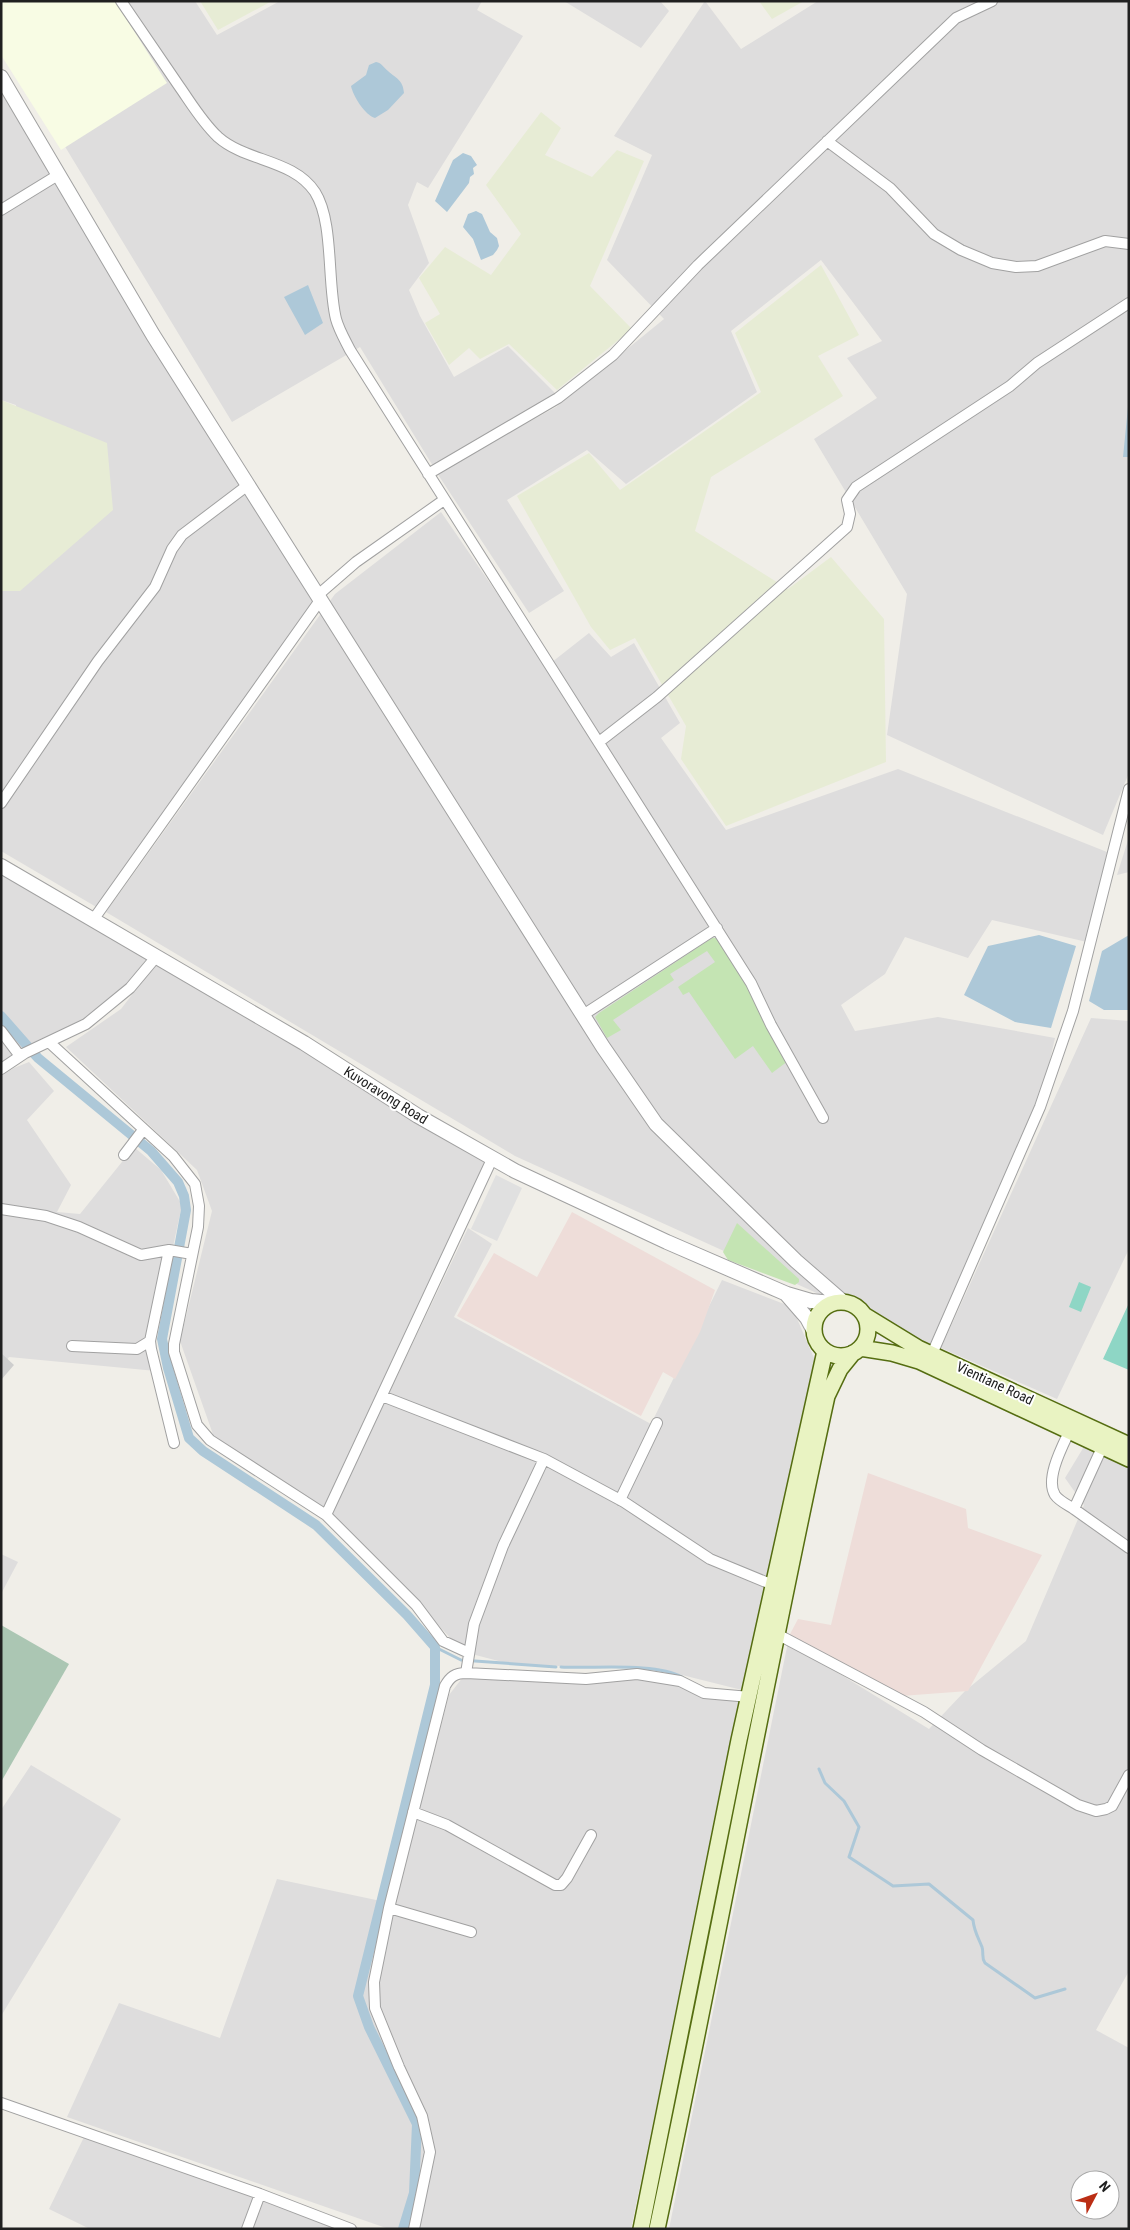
<svg xmlns="http://www.w3.org/2000/svg" width="1130" height="2230" font-family="'Roboto Condensed',sans-serif">
<style>
.residential{fill:#dedddd;fill-rule:evenodd}
.commercial{fill:#eeddd9}
.education{fill:#f8fce4}
.religious{fill:#cecece}
.farmland{fill:#e7ecd5}
.grass{fill:#c4e4b3}
.cemetery{fill:#abc6b3}
.pitch{fill:#8ed6c5}
.parking{fill:#e0e0e0}
.water{fill:#adc8d8}
.lines{fill:none;stroke-linecap:round;stroke-linejoin:round}
.stream{stroke:#adc8d8;stroke-width:3}
.canal{stroke:#adc8d8;stroke-width:10}
.minor-casing{stroke:#a1a1a1;stroke-width:12}
.tertiary-casing{stroke:#a1a1a1;stroke-width:16}
.secondary-casing{stroke:#556d11;stroke-width:18}
.minor{stroke:#fff;stroke-width:10}
.tertiary{stroke:#fff;stroke-width:14}
.secondary{stroke:#e9f3c2;stroke-width:15}
.labels{text-anchor:middle;dominant-baseline:central;stroke-width:4;stroke-linejoin:round;paint-order:stroke}
.street-label{font-size:14px;fill:#202020;stroke:#fff}
</style>
<rect width="100%" height="100%" fill="#f0eee8"/>
<path class="residential" d="M1,1H195L217,35L280,1H482L477,10L523,36L428,188L417,182L408,205L429,263L409,290L420,316L454,377L508,346L556,394L433,466L360,347L232,422L1,41Z
M564,1H660L669,11L641,48Z
M705,1L741,49L818,1H1129V773L1103,835L887,735L907,594L814,439L877,398L847,358L882,341L821,260L731,331L757,392L626,484L587,450L507,500L564,591L529,613L437,473L556,407L664,319L607,260L652,155L614,136Z
M1,83L316,597L98,908L1,851V591H20L16,405L1,400Z
M441,512L547,666L589,633L611,657L634,643L680,723L661,738L726,830L898,769L1107,852L1087,942L992,920L968,958L905,937L885,974L841,1005L855,1031L938,1017L1055,1038L1040,1104L931,1345L515,1156L106,912L335,594Z
M1129,837V872L1117,875Z
M1,873L148,957L113,1003L1,1066Z
M157,962L495,1159L327,1511L215,1440L180,1341L212,1211L197,1170L66,1047L121,1009Z
M1091,1018L1129,1021V1249L1057,1399L941,1348Z
M29,1062L54,1091L27,1120L71,1185L57,1212L80,1214L134,1147L161,1170L182,1205L155,1330L156,1371L9,1357L1,1368V1076L14,1068Z
M468,1228L492,1244L454,1317L651,1424L722,1280L792,1307L817,1365L742,1690L654,1668L514,1665L464,1652L331,1514Z
M1085,1445L1129,1465V1971L1096,2030L1129,2048V2229H669L788,1642L929,1729L965,1691L1026,1641L1084,1505L1065,1478ZM1080,2180H1110V2210H1080Z
M1,1554L18,1562L1,1594Z
M648,1674L741,1700L631,2229H389L67,2117L119,2003L220,2038L277,1879L395,1904L449,1695L463,1677Z
M31,1765L121,1819L1,2016V1810Z
M84,2137L360,2229H90L49,2209Z"/>
<path class="commercial" d="M572,1212L715,1290L700,1332L675,1379L663,1372L641,1416L457,1316L494,1253L537,1277Z
M868,1473L966,1509L968,1528L1042,1555L968,1691L901,1696L789,1636L798,1619L831,1625Z"/>
<path class="education" d="M1,1H115L167,83L61,150L1,55Z"/>
<path class="religious" d="M1,1353L14,1365L1,1380Z"/>
<path class="farmland" d="M200,1H272L218,30Z
M759,1H804L772,19Z
M541,112L561,128L545,155L592,177L617,150L644,161L590,286L632,329L557,390L509,344L480,359L469,348L449,365L425,323L440,314L419,278L445,247L491,275L521,234L486,185Z
M821,265L859,335L818,356L843,396L711,477L695,531L788,589L831,557L884,619L886,762L726,826L681,759L686,726L635,638L610,650L591,627L517,496L589,453L620,490L761,392L735,333Z
M1,400L107,443L113,510L20,591H1Z"/>
<path class="grass" d="M712,938H716L748,985L788,1061L772,1073L753,1046L735,1059L689,992L683,995L678,987L715,962L707,951L670,974L674,980L613,1020L621,1030L607,1038L595,1017L599,1013Z
M737,1223L799,1279V1282L795,1285L728,1260L723,1252Z"/>
<path class="cemetery" d="M1,1625L69,1664L1,1782Z"/>
<path class="pitch" d="M1079,1282L1091,1287L1081,1312L1069,1307Z
M1129,1303V1370L1103,1359Z"/>
<path class="parking" d="M496,1175L522,1188L497,1241L471,1229Z"/>
<path class="water" d="M376,62C382,63 383,67 388,71C397,79 403,80 404,93L388,110L375,118C365,115 353,96 351,86L366,75L369,65Z
M463,153L471,156L477,165L473,168L474,174L470,177L469,183L447,212L435,201L453,160Z
M476,211L482,214L490,232L497,238L499,246L497,250L493,255L481,260L473,239L463,227L468,214Z
M308,285L323,323L305,335L284,297Z
M1128,407H1129V457H1123Z
M1039,935L1076,946L1051,1028L1015,1022L964,995L988,946Z
M1129,935V1010H1104L1089,1001L1102,951Z"/>
<g class="lines">
<path class="stream" d="M435,1647L461,1660L556,1667
M561,1667C593,1669 655,1662 682,1677
M819,1769L825,1783L844,1801L859,1827L849,1857L893,1886L929,1884L973,1920C974,1931 978,1937 982,1947C984,1953 981,1957 985,1963L1035,1998L1065,1989"/>
<path class="canal" d="M1,1016L38,1058L151,1151L178,1182L184,1196L186,1210L162,1339L168,1368L189,1438L203,1451L316,1525L407,1615L435,1647V1685L358,1996L369,2027L417,2124L414,2193L403,2229"/>
<defs>
<path id="minor" d="M121,1C140,29 159,57 179,86C191,103 202,122 218,137C246,162 293,159 315,192C334,222 327,283 336,319C339,330 345,340 350,350L751,983L771,1025L823,1118
M827,141L890,188L934,234L961,250L992,263L1016,267L1037,266L1105,241L1129,244
M1,210L58,175
M428,474L558,398L613,355L698,265L956,18L992,1
M318,595L356,562L444,500
M599,742L657,697L847,527L850,514L847,500L856,487L1010,386L1037,363L1129,303
M1,803L98,661L155,587L172,549L182,535L248,485
M93,920L321,599
M583,1015L717,928
M1,1031L20,1056
M50,1043L173,1156L195,1184L199,1206L198,1227L174,1344V1352L197,1425L210,1440L326,1515L416,1605L443,1641L469,1653
M1,1069L25,1053L86,1024L130,988L156,957
M124,1155L143,1130
M1,1209L46,1216L79,1227L141,1255L169,1250L192,1254
M169,1250L150,1341L151,1349L174,1443
M72,1346L137,1349L150,1341
M932,1354L1040,1107L1073,1011L1129,789
M382,1396L544,1459L624,1502L710,1559L773,1585
M1069,1432C1062,1447 1045,1479 1055,1495C1059,1501 1068,1505 1074,1509
M1105,1441L1074,1509L1129,1548
M620,1500L657,1423
M326,1515L493,1157
M777,1634L924,1712L982,1750L1078,1805L1096,1811L1106,1809L1112,1806L1129,1775
M466,1673L474,1624L503,1546L544,1459
M413,1812L447,1825L555,1885H561L567,1878L591,1835
M389,1908L471,1932
M1,2103L260,2194L351,2229
M247,2229L260,2194
M414,2229L430,2152L422,2116L399,2067L375,2008L374,1982L389,1908L445,1686C450,1677 455,1673 466,1673L586,1679L637,1674L680,1681L704,1693L750,1697"/>
<path id="tertiary" d="M1,77L153,335L603,1047L656,1124L796,1261L842,1301
M1,866L304,1043L418,1116L515,1171L667,1242L787,1294L811,1301L832,1303
M787,1295L807,1318L814,1331"/>
<path id="secondary" d="M814 1329a27 27 0 1 1 54 0a27 27 0 1 1-54 0Z
M864,1315L918,1348L1129,1445
M860,1348L892,1353L919,1361L1129,1459
M641,2229L739,1740L825,1351
M657,2229C716,1952 766,1673 827,1396L840,1369L853,1353"/>
</defs>
<use href="#minor" class="minor-casing"/>
<use href="#tertiary" class="tertiary-casing"/>
<use href="#secondary" class="secondary-casing"/>
<use href="#minor" class="minor"/>
<use href="#tertiary" class="tertiary"/>
<use href="#secondary" class="secondary"/>
</g>
<g class="labels">
<g class="street-label">
<text transform="translate(386 1095) rotate(32)">Kuvoravong Road</text>
<text transform="translate(995 1383) rotate(25)">Vientiane Road</text>
</g>
</g>
<rect width="1130" height="2230" fill="none" stroke="#202020" stroke-width="5"/>
<g transform="translate(1095 2195) rotate(49)"><circle r="24" fill="#ffffff" stroke="#a6a6a6"/>
<path d="M0-4L9 19L0 12L-9 19Z" fill="#bb2e15"/>
<text y="-8" font-size="14" font-weight="bold" text-anchor="middle" fill="#202020">N</text>
</g>
</svg>
